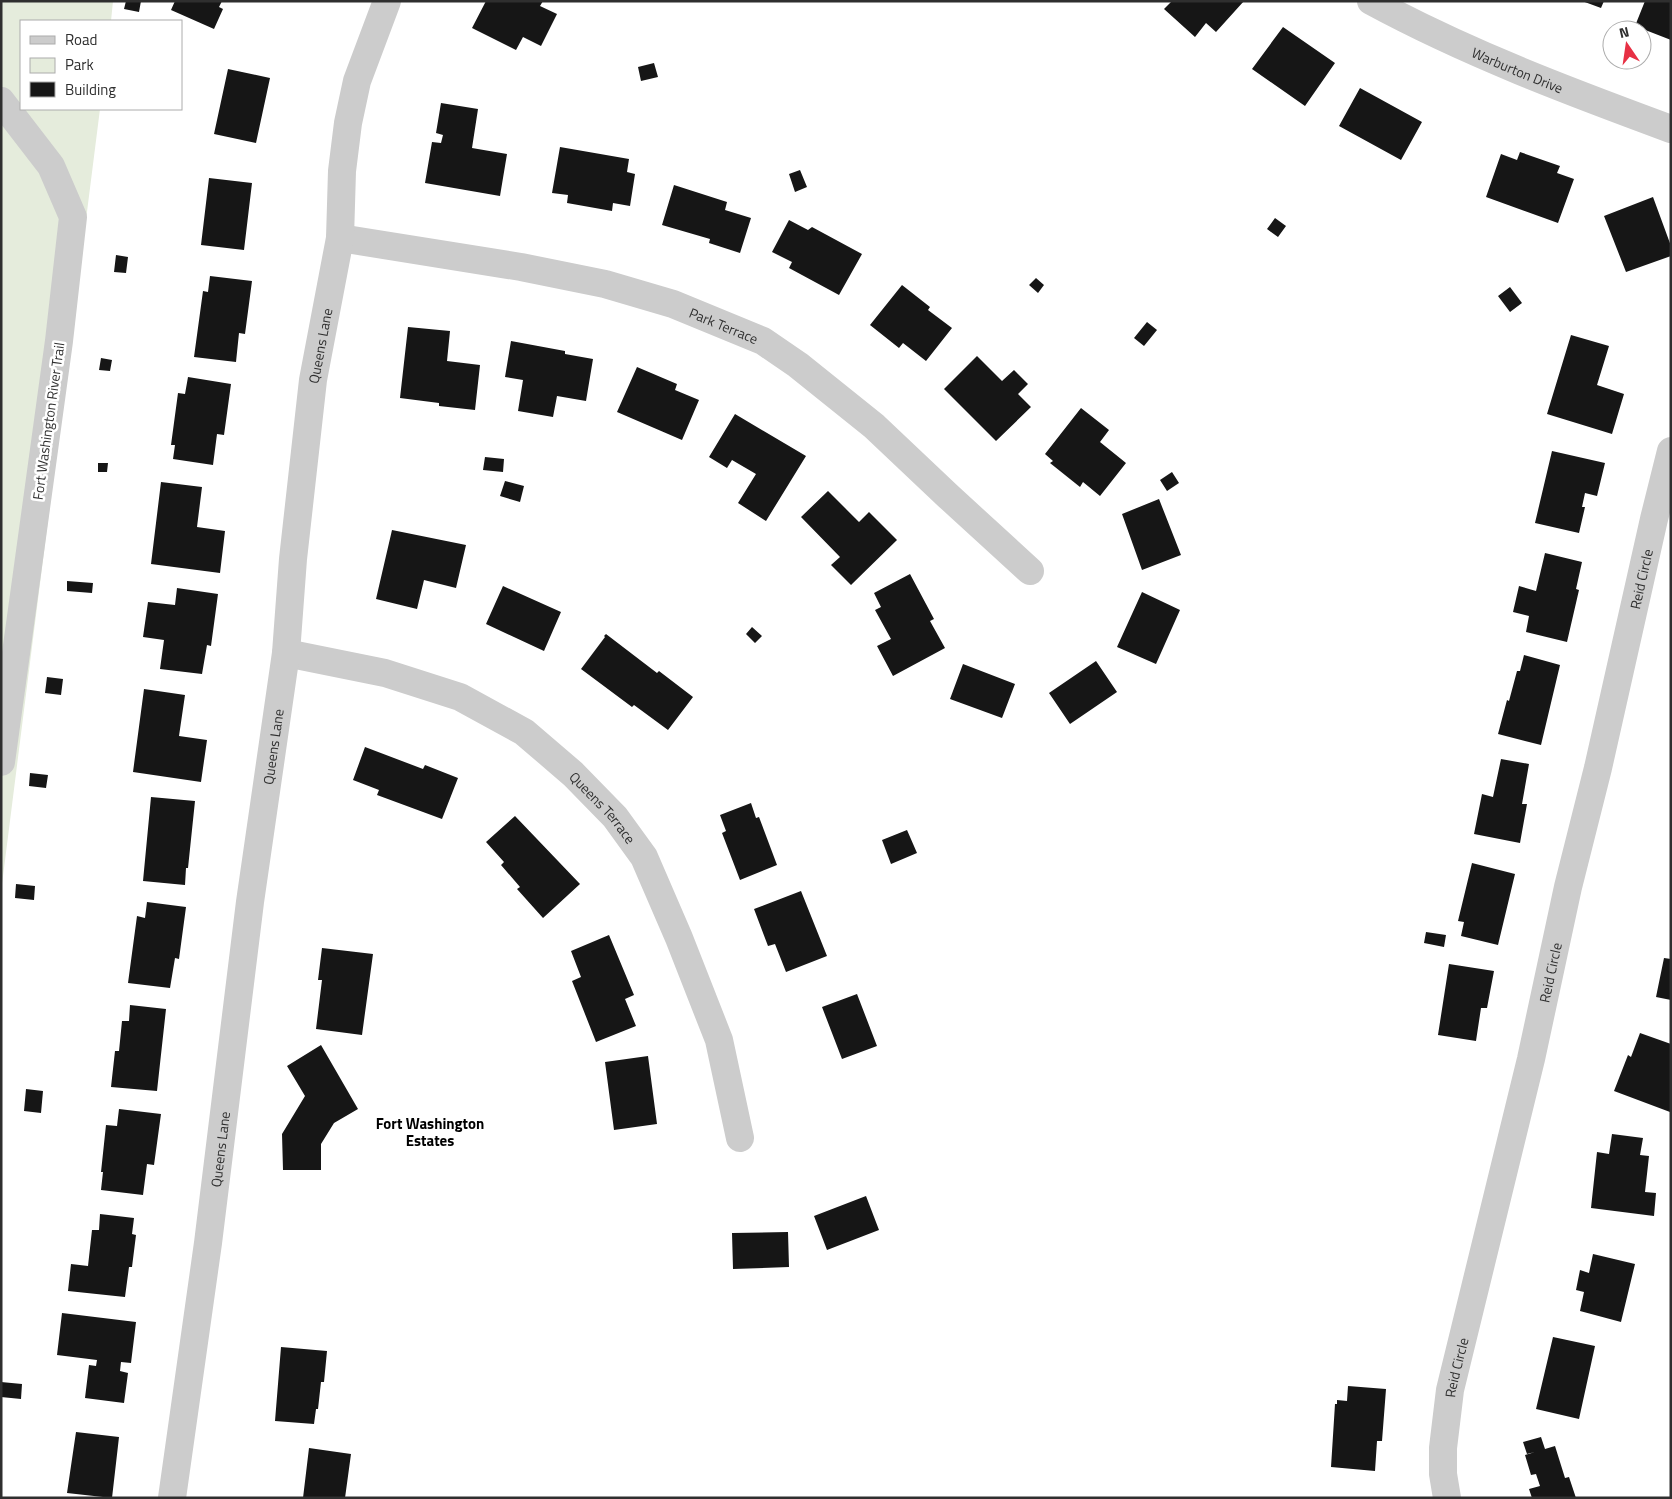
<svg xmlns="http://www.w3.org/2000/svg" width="1672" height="1499" font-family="'Titillium Web',sans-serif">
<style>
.green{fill:#e5ecdc}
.building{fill:#161616}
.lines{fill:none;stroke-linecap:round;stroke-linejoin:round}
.minor{stroke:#ccc;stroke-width:28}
.labels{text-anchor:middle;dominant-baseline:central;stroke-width:5;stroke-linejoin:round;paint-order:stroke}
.street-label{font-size:14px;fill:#2f2f2f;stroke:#fff}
.neighbourhood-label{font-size:15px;font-weight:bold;fill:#000;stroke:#fff}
</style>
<rect width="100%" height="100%" fill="#fff"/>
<path class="green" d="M1,1H113L111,21H21V109H100L1,892Z"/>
<path class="building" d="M126,1H141L139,12L124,9Z
M175,1H222L219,7L223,9L214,29L171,10Z
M486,1H543L540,6L557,14L541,46L523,37L516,50L472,28Z
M1172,1H1244L1216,32L1206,23L1195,37L1164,9Z
M1582,1H1604L1601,8Z
M1645,1H1671V40L1635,26Z
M1283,27L1335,63L1305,106L1252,69Z
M654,63L658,77L641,81L638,67Z
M228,69L270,78L256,143L214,134Z
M1360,88L1422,122L1401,160L1339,126Z
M441,103L478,109L472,148L507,154L500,196L425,183L432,142L441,143L443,135L436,133Z
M560,147L629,159L627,172L635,174L630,206L613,203L612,211L567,203L568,195L552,193Z
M1520,152L1560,166L1557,173L1574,179L1558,223L1486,197L1501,154L1517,160Z
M800,170L807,187L795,192L789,174Z
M209,178L252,183L244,250L201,245Z
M674,185L727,202L725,210L751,218L740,253L709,243L710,239L662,225Z
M1653,197L1671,246V256L1626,272L1604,216Z
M1275,218L1286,226L1278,237L1267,229Z
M789,220L808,230L812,227L862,254L839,295L789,268L792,262L772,252Z
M116,255L128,257L126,273L114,272Z
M210,276L252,281L245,334L239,333L236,362L194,357L203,291L208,292Z
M1036,278L1044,285L1038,293L1029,285Z
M902,285L930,307L928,310L952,328L926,361L903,343L899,348L870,325Z
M1510,287L1522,303L1510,312L1498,296Z
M1147,322L1157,330L1144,346L1134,338Z
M408,327L450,331L447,361L480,365L475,410L439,406V403L400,398Z
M1571,335L1609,346L1597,385L1624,394L1612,434L1547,414Z
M511,341L565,351V354L593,359L586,401L557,396L553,417L518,411L523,380L505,377Z
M977,356L1002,381L1014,370L1028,384L1018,394L1031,407L996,441L944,389Z
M101,358L112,360L110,371L99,370Z
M637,367L677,384L675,390L699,400L682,440L617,412Z
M188,377L231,384L224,435L217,434L213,465L173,459L175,445H171L178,393L185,394Z
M1081,408L1109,430L1100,442L1126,463L1100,496L1083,482L1080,487L1050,463L1053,461L1045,454Z
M735,414L806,456L766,521L738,503L756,474L732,460L727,468L709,457Z
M1552,451L1605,463L1597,496L1585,493L1582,507H1585L1579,533L1535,523Z
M485,457L504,459L503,472L483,470Z
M98,463H108L107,472H98Z
M1172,472L1179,483L1167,491L1160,480Z
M505,481L524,486L520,502L500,496Z
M161,482L202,487L197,527L225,531L220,573L151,564Z
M828,491L859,522L869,512L897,540L851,585L831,565L840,557L801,517Z
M1159,499L1181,555L1142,570L1122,514Z
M392,530L466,545L456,588L424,580L417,609L376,599Z
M1545,553L1582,562L1576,589L1579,590L1567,642L1526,632L1529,616L1513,612L1519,586L1536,591Z
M910,574L934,619L930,621L945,648L893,676L877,646L891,639L875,610L881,607L874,593Z
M67,581L93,583L92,593L67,591Z
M503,586L561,612L544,651L486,624Z
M177,588L218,594L211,646L207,645L202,674L160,669L164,640L143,637L148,602L175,605Z
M1142,592L1180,610L1156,664L1117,647Z
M752,627L762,636L755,643L746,634Z
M606,634L657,673L659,671L693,697L668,730L634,705L632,707L581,669L605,637L604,636Z
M1524,655L1560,665L1541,745L1498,734L1507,700L1509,701L1517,671H1520Z
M1096,661L1117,692L1070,724L1049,693Z
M963,664L1015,684L1002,718L950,699Z
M47,677L63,679L61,695L45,693Z
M144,689L185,695L179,736L207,740L201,782L133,772Z
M365,747L423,769L425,765L458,778L442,819L377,795L379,790L353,780Z
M1501,759L1529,764L1522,804H1527L1520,843L1474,834L1482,794L1493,797Z
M30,773L48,775L46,788L29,786Z
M151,797L195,801L188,868H186L185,885L143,881Z
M751,803L756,818L759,817L777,865L740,880L722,833L726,831L720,815Z
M515,816L580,884L543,918L517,889L520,887L501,865L504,862L486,842Z
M907,830L917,853L891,864L882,840Z
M1472,863L1515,874L1498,945L1461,936L1464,922L1458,921Z
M16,884L35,886L34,900L15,898Z
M801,891L827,956L786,972L775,944L768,946L754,909Z
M147,902L186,907L179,959L175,958L170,988L128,983L137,916L145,918Z
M1426,932L1446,935L1444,947L1424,943Z
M609,935L634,995L625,999L636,1026L596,1042L572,981L581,977L571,951Z
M322,948L373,954L362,1035L316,1029L322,980H318Z
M1664,958L1671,959V1000L1656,997Z
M1449,964L1494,971L1487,1008H1481L1476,1041L1438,1035Z
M857,994L877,1046L842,1059L822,1007Z
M130,1005L166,1009L157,1091L111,1087L115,1051H119L122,1021H129Z
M1640,1033L1671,1044L1670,1112L1614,1091L1628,1055L1631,1057Z
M321,1045L358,1109L334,1123L321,1144V1170H283L282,1134L305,1096L287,1066Z
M648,1056L657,1124L614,1130L605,1062Z
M26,1089L43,1091L41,1113L24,1111Z
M119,1109L161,1114L154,1165L147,1164L143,1195L101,1190L103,1172H101L106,1125L117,1126Z
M1612,1134L1643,1138L1640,1155L1649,1156L1645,1192L1656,1193L1654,1216L1591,1208L1597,1152L1609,1154Z
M866,1196L879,1230L827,1250L814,1216Z
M100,1214L134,1218L132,1234L136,1235L132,1267H129L125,1297L68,1291L71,1264L88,1266L92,1230H99Z
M788,1232L789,1267L733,1269L732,1233Z
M1593,1254L1635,1264L1621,1322L1580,1311L1584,1292L1576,1290L1580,1270L1589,1273Z
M62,1313L136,1322L131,1363L121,1362L120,1371L128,1373L124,1403L85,1398L89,1365L96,1366L97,1360L57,1355Z
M1553,1337L1595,1346L1579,1419L1536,1409Z
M281,1347L327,1351L324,1382H321L318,1409H316L314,1424L275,1421Z
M1,1382L22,1384L21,1399L1,1397Z
M1348,1386L1386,1389L1382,1441H1377L1375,1471L1331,1467L1335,1404H1337V1400L1347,1401Z
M76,1432L119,1437L112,1498L67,1493Z
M1541,1437L1545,1449L1555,1446L1565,1478L1569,1477L1576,1498H1532L1529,1489L1540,1486L1536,1474L1531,1475L1525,1455L1535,1452L1527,1454L1523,1442Z
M309,1448L351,1454L345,1498H303Z"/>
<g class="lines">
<g class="minor">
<path id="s1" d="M1371,1C1467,53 1568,91 1671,129"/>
<path d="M1,101L51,166L73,217L59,341L1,762"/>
<path id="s2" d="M340,238L521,267L605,284L673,304L763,341L798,365L874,426L948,496L1030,571"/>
<path id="s3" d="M286,653L385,673L460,697L524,732L573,774L615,817L644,857L679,938L719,1040L740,1138"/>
<path id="s4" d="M172,1498L208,1243L250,902L286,653L293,559L313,380L340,238L342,171L348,123L357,81L387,1"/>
<path id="s5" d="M1447,1498L1443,1474V1448L1450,1390L1531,1059L1568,887L1598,768L1654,519L1671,451"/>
</g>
</g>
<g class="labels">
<g class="street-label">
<text stroke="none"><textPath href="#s1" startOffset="162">Warburton Drive</textPath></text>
<text stroke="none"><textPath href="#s2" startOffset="395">Park Terrace</textPath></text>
<text stroke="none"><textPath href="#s4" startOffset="1162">Queens Lane</textPath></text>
<text transform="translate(48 421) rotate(-82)">Fort Washington River Trail</text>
<text stroke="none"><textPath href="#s5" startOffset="942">Reid Circle</textPath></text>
<text stroke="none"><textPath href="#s4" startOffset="758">Queens Lane</textPath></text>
<text stroke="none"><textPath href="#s3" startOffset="362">Queens Terrace</textPath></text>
<text stroke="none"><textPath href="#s5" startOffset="538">Reid Circle</textPath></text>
<text stroke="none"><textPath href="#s4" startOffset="352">Queens Lane</textPath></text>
<text stroke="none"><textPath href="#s5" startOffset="132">Reid Circle</textPath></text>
</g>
<g class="neighbourhood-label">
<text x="430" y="1123">Fort Washington<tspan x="430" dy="17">Estates</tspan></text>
</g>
</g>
<rect width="1672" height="1499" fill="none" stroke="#2f2f2f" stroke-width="5"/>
<rect x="20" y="20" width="162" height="90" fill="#ffffff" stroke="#acacac"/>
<rect x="30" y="36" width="25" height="8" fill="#cccccc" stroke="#acacac"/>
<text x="65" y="45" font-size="15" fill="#2f2f2f">Road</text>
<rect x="30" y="58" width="25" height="15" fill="#e5ecdc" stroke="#acacac"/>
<text x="65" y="70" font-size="15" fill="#2f2f2f">Park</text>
<rect x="30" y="82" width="25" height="15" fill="#161616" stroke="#acacac"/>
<text x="65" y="95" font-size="15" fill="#2f2f2f">Building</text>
<g transform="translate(1627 45) rotate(347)"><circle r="24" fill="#ffffff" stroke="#acacac"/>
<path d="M0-4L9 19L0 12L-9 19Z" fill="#e73044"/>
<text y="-8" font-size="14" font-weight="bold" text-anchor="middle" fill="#2f2f2f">N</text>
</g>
</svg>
